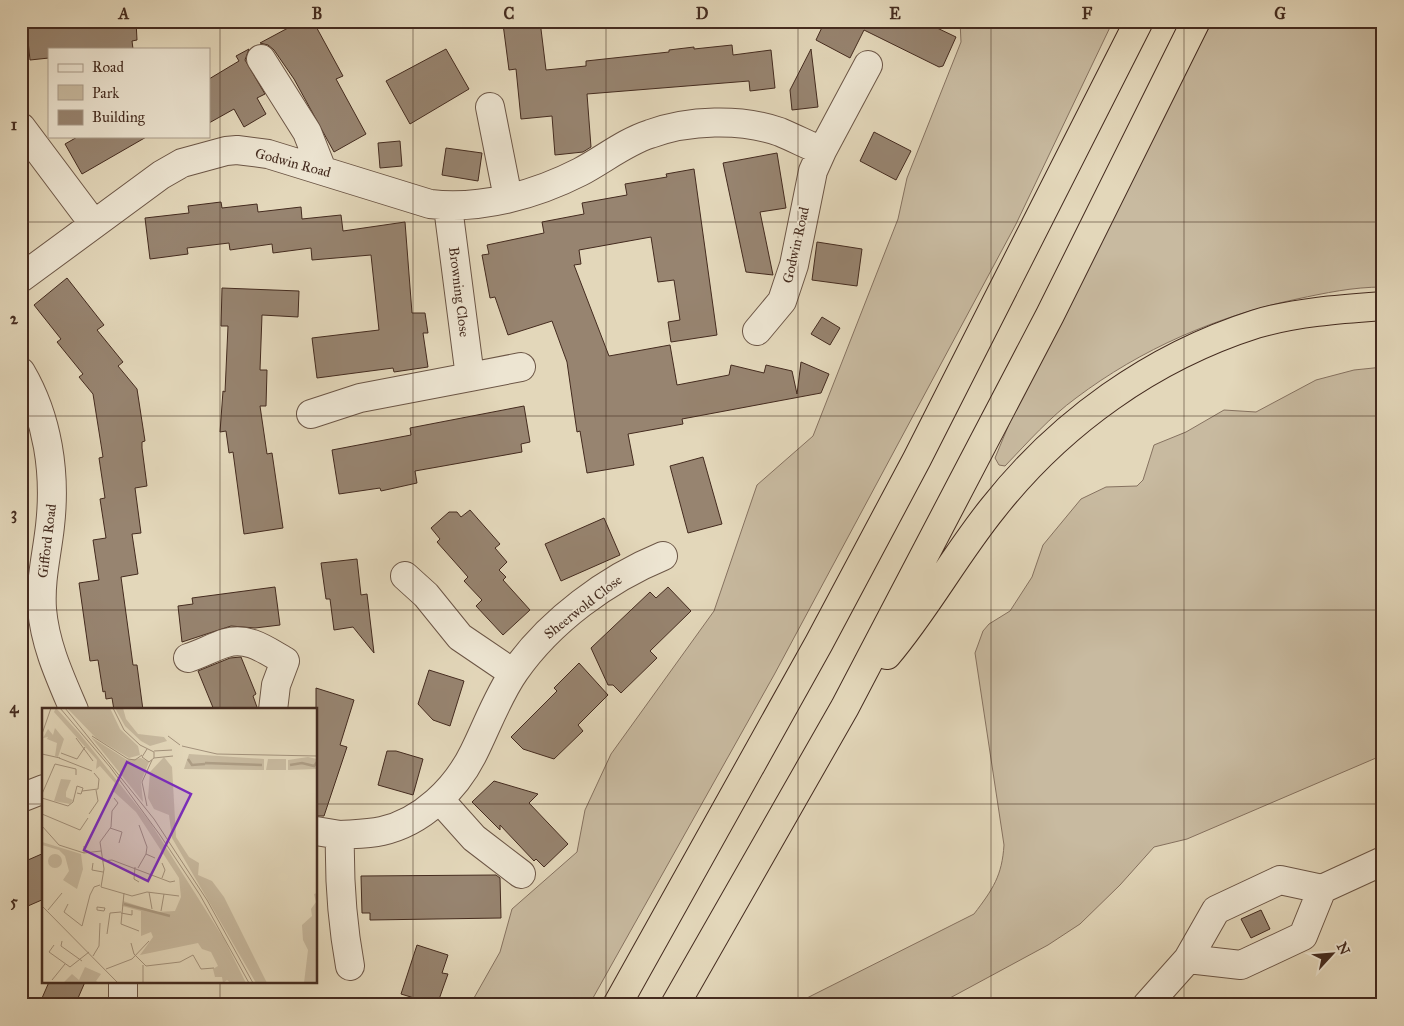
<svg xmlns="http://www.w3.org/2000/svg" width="1404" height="1026" font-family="'IM FELL Great Primer',serif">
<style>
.green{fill:#c8baa0;stroke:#867260}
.building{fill:#978470;stroke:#442b1f}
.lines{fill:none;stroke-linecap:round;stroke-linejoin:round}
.minor-casing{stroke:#6c5646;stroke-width:30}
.highway-casing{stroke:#442b1f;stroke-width:30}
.minor{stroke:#ede5d2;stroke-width:28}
.highway{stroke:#e3d7ba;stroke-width:28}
.grid{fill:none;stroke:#442b1f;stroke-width:1;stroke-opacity:0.55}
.labels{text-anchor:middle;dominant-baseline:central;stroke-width:4;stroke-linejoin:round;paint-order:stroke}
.street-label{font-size:14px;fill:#442b1f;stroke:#ede5d2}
.inset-river{fill:none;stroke:#ad9d85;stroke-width:2.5}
.inset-road{fill:none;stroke:#a3927c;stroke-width:1}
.view{fill:#7b2cbf;fill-opacity:0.15;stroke:#7b2cbf;stroke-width:2.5}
.inset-edge{fill:none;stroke:#442b1f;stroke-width:2.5}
.neatline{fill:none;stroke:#442b1f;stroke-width:2}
.grid-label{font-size:16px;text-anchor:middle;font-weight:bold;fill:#442b1f}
</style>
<rect width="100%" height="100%" fill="#e3d7ba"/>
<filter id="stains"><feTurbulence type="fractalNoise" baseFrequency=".004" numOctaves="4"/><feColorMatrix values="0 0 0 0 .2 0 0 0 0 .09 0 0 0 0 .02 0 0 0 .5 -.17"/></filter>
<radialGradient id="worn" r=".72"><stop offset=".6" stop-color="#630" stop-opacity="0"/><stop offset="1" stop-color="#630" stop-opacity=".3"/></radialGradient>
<path class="green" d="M960,21H1113L1016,224L774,675L589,1005H470L500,952L512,909L577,852L585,810L611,754L714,611L757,485L813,436L898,219L907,178L961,42Z
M1212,21H1383V287C1353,287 1325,293 1297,299C1217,316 1141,349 1076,398C1050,417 1028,442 1005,466L999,465L995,458L1012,417Z
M1383,367V755L1187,839L1154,847L1120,885L1080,924L1048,945L937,1005H793L974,914C993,889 1002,876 1004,845L975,653L983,631L989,624L1010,611L1032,577L1043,545L1081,499L1106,487L1137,486L1143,480L1154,445L1186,432L1224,410L1256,412L1316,380L1354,370Z"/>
<path class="building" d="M26,21H136L137,40L132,41L133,49H49V58L30,60Z
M301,21H313L343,76L336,79L366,134L334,152L294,79L274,50L268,45L260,43Z
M526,21H540L546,70L586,66V61L669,52V50L694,47V49L732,45L733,55L771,50L775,88L750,91L749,81L587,94L591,147L583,152L555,155L552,116L521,119L516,69L509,70L503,24Z
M825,21H938L935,27L956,37L943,66L939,67L864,30L850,58L816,40Z
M249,49L245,60L265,94L257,98L266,114L244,127L234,109L209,123V79L239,61L236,56Z
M446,49L469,89L410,124L386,81Z
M811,49L818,107L792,110L790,90Z
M874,132L911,151L896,180L860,161Z
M79,136H148L82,174L65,144Z
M400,141L402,166L380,168L378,143Z
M446,148L482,153L478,181L442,175Z
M777,153L786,208L760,212L773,275L746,272L723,163Z
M694,169L717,335L671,342L668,322L680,320L674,280L658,282L651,237L579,250L581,264L574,265L609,356L670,345L677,385L729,375L731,365L764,373L766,365L792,371L797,394L801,362L829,374L821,393L682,419L683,424L628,434L634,465L587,473L580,431L577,432L567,362L552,321L508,335L495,297L490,298L482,255L489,254L487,245L544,233L542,222L584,214L582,203L627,195L625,184L667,177L666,174Z
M221,202L222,208L257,204L258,212L301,207L302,219L341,215L343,231L405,222L412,313H425L428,333H423L428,367L394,372L393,368L317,378L312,338L379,330L371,255L312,260L311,248L273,253L272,244L230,250L229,243L187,248L188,254L150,259L145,218L189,213L188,206Z
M817,242L862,249L857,286L812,280Z
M67,278L104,325L97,330L123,362L118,366L137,389L145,441L142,442V448L147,486L135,488L141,533L132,534L138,574L121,577L133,665H137L143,710H114L112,698L106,699L105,691L103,692L98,660L90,661L79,583L99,580L93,540L106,538L100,499L105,498L99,458L103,457L93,394L79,377L83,374L57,342L61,339L34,305Z
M222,288L299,291L298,317L262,315L260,370H267L266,406H260L267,454L272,453L283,528L244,534L233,452L229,453L226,431L220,432L223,391L225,392L228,326H221Z
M822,317L840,328L830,345L811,334Z
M524,406L530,442L521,444L522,452L415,471L417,483L381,491L380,488L339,494L332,450L411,435L410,428Z
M703,457L722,524L688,533L670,466Z
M470,510L500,544L495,548L507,562L499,570L506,577L503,580L530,610L503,635L476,606L482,600L464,581L468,577L437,542L440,539L431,528L449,512H457L461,517Z
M604,518L620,555L561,581L545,544Z
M357,559L361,595L367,594L374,653L353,627L334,630L330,599H326L321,563Z
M275,587L280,625L255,628L231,626L182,642L178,606L193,604L192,598Z
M668,587L691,611L650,651L657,658L621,693L613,685H608L591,648L650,592L656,598Z
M241,657L256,694L253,696L258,710H214L198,671L230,658Z
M579,663L608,695L578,725L583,731L554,759L523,749L511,737L557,691L554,688Z
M429,670L464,681L450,726L433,720L418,704Z
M316,688L354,700L340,745L347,747L324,816H316Z
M387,751H396L423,759L413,795L378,785Z
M494,781L538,794L529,803L568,844L544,867L536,859L534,861L500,825V830L472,802Z
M44,853V899L21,909V863Z
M496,875L500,878L501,918L370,920V913H362L361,876Z
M1261,910L1270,929L1251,938L1241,919Z
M417,945L448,955L442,973L448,974L437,1005L401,994Z
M49,982H85L75,1005H39Z"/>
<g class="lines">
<defs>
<path id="minor" d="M261,59L307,132L322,170
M490,107L508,198
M21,127L93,223
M21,278L161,175L182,163L226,151L237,150L268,154L430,204C480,210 535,195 580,172C603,160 625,142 650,134C688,120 741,118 780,132C794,138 808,145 822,151L868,65
M757,331L782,301L794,265L813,171L822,151
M21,372C48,418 56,473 50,526C47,554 40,580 42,609C45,645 60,677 74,710
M470,377L521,367
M311,414L360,398L470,377L448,207
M405,576L426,595L460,637L513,673
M188,658C201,654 213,647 226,643C248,636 267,651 285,661L276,685L273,710
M21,798L44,789
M440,800L474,838L521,874
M316,831L340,835C339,880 342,922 350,966
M340,835C354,834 368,834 382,831C422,822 456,789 474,752C487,726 498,695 515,671C550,621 607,579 663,556
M1188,959L1241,965L1303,936L1322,889
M123,1005V982
M1147,1005L1188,959L1216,910L1280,880L1322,889L1383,861"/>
<path id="highway" d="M887,655C926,609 955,555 993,508C1060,423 1152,357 1256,324C1296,312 1341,309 1383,306
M617,1005L819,643L917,459L1139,21
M675,1005L845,707L1050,315L1196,21"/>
</defs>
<use href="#minor" class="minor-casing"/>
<use href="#highway" class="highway-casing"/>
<use href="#minor" class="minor"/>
<use href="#highway" class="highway"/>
</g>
<path class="grid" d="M220,21V710M413,21V1005M606,21V1005M798,21V1005M991,21V1005M1184,21V1005M21,222H1383M21,416H1383M21,610H1383M21,804H44M316,804H1383M220,982V1005"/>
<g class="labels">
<g class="street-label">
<text transform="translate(293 163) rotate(15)">Godwin Road</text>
<text transform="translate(796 245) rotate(-77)">Godwin Road</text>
<text transform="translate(459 292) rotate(83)">Browning Close</text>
<text transform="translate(47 541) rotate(-83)">Gifford Road</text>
<text transform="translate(583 607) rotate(-38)">Sheerwold Close</text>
</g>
</g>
<g transform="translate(42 708)">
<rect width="275" height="275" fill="#e3d7ba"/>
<path d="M14,0L37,25L108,114L182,231L204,275H189L185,272L181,275L180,269H173L171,261L176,258L169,244L160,241L156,235L98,247L111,229L109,224L99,228V203L80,198L81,193L115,204L133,203L139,189L137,170L94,104L70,82L73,75L58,58L54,61L55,52L12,4ZM25,0H68L78,21L96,38L98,47L87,50L54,30ZM73,0H81L84,11L96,26L122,29L125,33L108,38L99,33L83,18ZM13,20L22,31L16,49L13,48L15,35L5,31L6,29L1,30L6,21L11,27ZM49,29L85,52L99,50L107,54L99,74L101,94ZM147,46L222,51V62L142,61ZM122,49L130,59L134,129L147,149L157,155L156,167L170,173L182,189L225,275H214L130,130L127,107L112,101L106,90L108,64ZM266,49L275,51V61L246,62V52ZM226,51H244V62H224ZM19,71L29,72L24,84V89L31,92L28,96L12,93ZM0,134L39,146L41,161L35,181L21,172L27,163L23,148L17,142L0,137ZM6 153a7 7 0 1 1 14 0a7 7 0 1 1-14 0ZM275,185V275H262L266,242L261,232L260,217L270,208L269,201L274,194L272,186ZM43,259L59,266L54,273L57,275H21L30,266L37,272Z" fill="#c8baa0"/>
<path class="inset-river" d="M146,51L150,57L163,56M163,55L220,57M248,57L260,55L272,58L275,54M82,196L128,208"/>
<path class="inset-road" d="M18,0L68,59L118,127L158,187L207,275M23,0L112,111L165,192L211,275M71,0L82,22L98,37L112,44V50L107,54L100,49L105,41M0,26L9,0M50,28L86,51L93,52L100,47M126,28L138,37M34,30L51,53M140,38L175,46L275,48M112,43L130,42M19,45L35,51L43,39M0,46L18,50M17,50L50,63M112,50L131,48M40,83L56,81L57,71L52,65M0,86L13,56L34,61V67M0,90L26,98L31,94L35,78L41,80L39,86L35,85M72,90L76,95L70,103L69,119L58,134L62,161L59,179L90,188L105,184L137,188M105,98L100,74L110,52M0,106L38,122L46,110M47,106L56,93L54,82M97,117L105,139L104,146M0,118L17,137L42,145M68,120L80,124L77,135M42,138V145L59,143M61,153L70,152L128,174L133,173M51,155L50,162L61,164M120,155L123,162L120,170M93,159L92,171L97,174M96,160L104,146L113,150M107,184L110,201M82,185L79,216L97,223M26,196L22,204L40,218L48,187L52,179L58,177M0,198L76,275M55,199L63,200L62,203L55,202ZM6,202L20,185M119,203L122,186M79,205L90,207V202M65,226L68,205L79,204M20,233L19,238L40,253M89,235L92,246L104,258L138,254L151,247L159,261L172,260M12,237L7,244L28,259L47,244M51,248L57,238L58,215M64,261L90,251L107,233M10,272L23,256M101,275V257"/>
<path class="view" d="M85,54L149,86L106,173L42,142Z"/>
<rect width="275" height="275" class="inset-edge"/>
</g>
<rect width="1404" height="1026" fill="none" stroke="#e3d7ba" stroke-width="55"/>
<rect x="48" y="48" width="162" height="90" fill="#ede5d2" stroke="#a99b8a"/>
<rect x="58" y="64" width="25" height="8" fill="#ede5d2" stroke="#a99b8a"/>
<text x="92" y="72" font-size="15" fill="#442b1f">Road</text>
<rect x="58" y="85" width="25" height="15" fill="#c8baa0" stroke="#a99b8a"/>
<text x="92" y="98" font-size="15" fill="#442b1f">Park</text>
<rect x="58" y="110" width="25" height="15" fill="#978470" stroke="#a99b8a"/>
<text x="92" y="122" font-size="15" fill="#442b1f">Building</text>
<g transform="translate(1332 954) rotate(64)" stroke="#ede5d2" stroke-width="4" paint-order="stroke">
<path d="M0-4L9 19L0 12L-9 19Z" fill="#442b1f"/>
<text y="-8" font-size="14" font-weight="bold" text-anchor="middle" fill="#442b1f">N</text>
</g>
<rect x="28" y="28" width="1348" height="970" class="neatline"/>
<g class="grid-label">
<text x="124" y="19">A</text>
<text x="317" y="19">B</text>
<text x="509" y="19">C</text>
<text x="702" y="19">D</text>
<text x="895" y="19">E</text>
<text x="1087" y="19">F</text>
<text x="1280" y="19">G</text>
<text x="14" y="130">1</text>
<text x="14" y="324">2</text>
<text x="14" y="519">3</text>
<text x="14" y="713">4</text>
<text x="14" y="907">5</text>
</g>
<rect width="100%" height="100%" filter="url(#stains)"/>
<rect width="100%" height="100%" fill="url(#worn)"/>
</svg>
